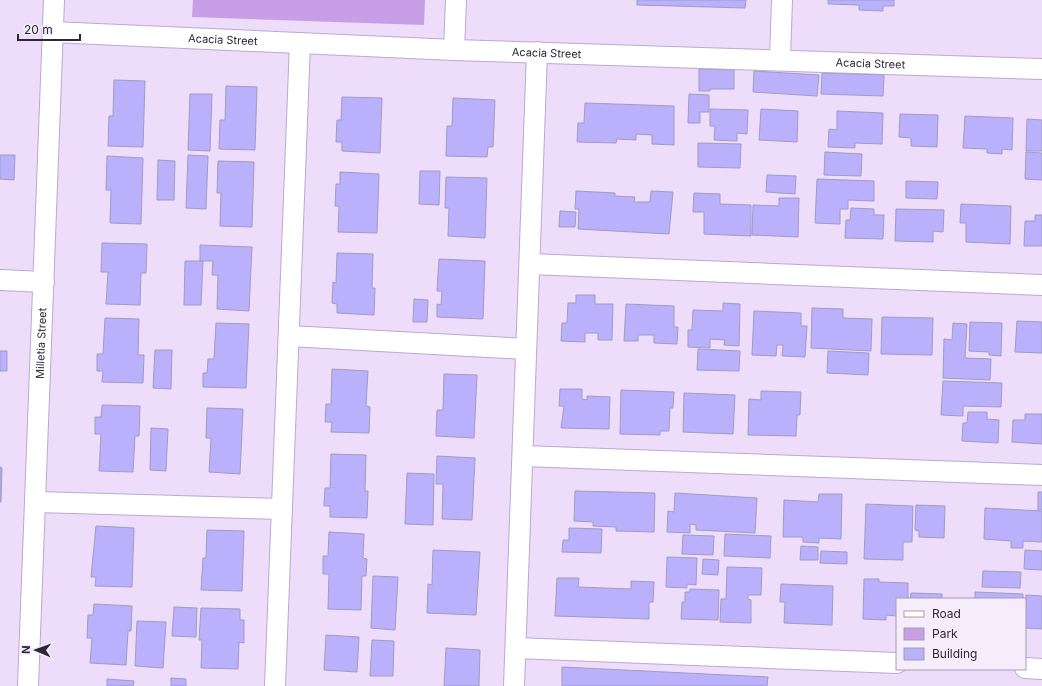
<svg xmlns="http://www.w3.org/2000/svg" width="1042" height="686" font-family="Inter,sans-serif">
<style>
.green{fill:#c89fe7}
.building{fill:#bab0fb;stroke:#a09cc2}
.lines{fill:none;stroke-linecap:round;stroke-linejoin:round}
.minor-casing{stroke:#bda9cd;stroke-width:22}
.minor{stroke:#fff;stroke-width:20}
.labels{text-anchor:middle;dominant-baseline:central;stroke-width:3;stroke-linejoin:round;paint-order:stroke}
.street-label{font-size:11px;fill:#2f2735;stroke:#f5edfc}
</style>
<rect width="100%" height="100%" fill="#eddcfa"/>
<path class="green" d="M193,0H425L424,25L192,17Z"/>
<path class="building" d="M637,0H746L745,8L637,5Z
M828,0H894V6H883V11L859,10V5L828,4Z
M699,69L734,70V89H710V91H699Z
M754,71L819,75L817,96L753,92Z
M822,73L884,75L883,96L821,94Z
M114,80L145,81L143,147L108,146L109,116H113Z
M226,86L257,87L255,150L219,149L220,120H225Z
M190,94H212L210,151L188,150Z
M689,94L709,95V112H700V123H688Z
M342,97L382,98L380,153L342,151V142H336L337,120H341Z
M453,98L495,100L493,147H488L487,157L446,156L447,126H452Z
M585,103L674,106V145L652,144V135L636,134V140L617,139L616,143L577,142L578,123H584Z
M710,109L748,110L747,134L737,133V141L714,140L715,126H710Z
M761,109L798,111L797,142L759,140Z
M837,111L883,113L882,144L855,143V148L828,147L829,129L837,130Z
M900,114L938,115L937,147L911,146V138L899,137Z
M965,116L1013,118L1012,150L1002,149V154L987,153V149L963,148Z
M1027,119L1042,120V151H1026Z
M698,143L741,144L740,168L698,167Z
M825,152L862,154L861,176L824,175Z
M1026,152L1042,153V180L1025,179Z
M0,155H15L14,180L0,179Z
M188,155L208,156L206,209L186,208Z
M107,156L143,158L141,224L110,223L111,190H106Z
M158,160L175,161L174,200H157Z
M218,161L254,162L252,227L220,226L221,193H217Z
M420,171H440L439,205L419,204Z
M340,172L379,174L377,233L338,232L339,206H335L336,184H340Z
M767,175L796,176L795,194L766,192Z
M446,177L487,178L485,238L448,236L449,208H445Z
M817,179L874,181V201L848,200V209H840V224L815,223Z
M906,181L938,182L937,199L906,198Z
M576,191L615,193V196L635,197L634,202H650L651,191L673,192L669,234L578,229L579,209H575Z
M694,193L720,194V204L751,205V236L704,234V212H693Z
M779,198H799L798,237L752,235L753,205L779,206Z
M961,204L1011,206L1010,244L966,242V223H960Z
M851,208L874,209V215H884L883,239L845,238L846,220H850Z
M896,209L944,210L943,232L933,231V242L895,241Z
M560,211L576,212L575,227H559Z
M1035,215H1042V246H1024L1025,221H1035Z
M102,243L147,244L146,273H141L140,305L106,304L108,272H101Z
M200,245L252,247L249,311L217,309L218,275H212L213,261H200Z
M337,253L373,254L372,288H375L374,315L337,313V304L332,303L333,282L336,283Z
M439,259L485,261L483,319L437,317V304L441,305L442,291H437Z
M185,261H203L201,305H184Z
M576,295H595V304H613L612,340H598V333H585V342L561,341L562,323H567L568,303H576Z
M414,299L428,300L427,322H413Z
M723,303L740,304L739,346L724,345L725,340L710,339V348L688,347V330H692L693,310L723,311Z
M626,304L674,306V327H678L677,344L654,343V335H638V341H624Z
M812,308L843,309V318L872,319L871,351L811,348Z
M754,311L801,313V326H807L805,357L782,356L783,345H777L776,356L752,355Z
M882,317L933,318L932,355L881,354Z
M105,318L139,319L138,355H144L143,383L102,382L103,371H97V354H103Z
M1017,321L1042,322V353L1015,352Z
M970,322L1002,323L1001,356L989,355V352L969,351Z
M216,323L249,324L246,388L203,387V373H207L208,359H214Z
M953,323L967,324L965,358L991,359L990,380L943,378L944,339L952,340Z
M698,349L740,351L739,371L697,370Z
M155,350H172L171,389L153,388Z
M0,351H7V371H0Z
M828,351L869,353L868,375L827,373Z
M332,369L368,371L366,406L370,407L369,433L331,432L332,422H325L326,404H331Z
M444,374L477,375L474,438L436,436L437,410H443Z
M943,381L1002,383L1001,407L963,406V416L941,415Z
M560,389H582V399L587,400V396L610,397L609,429L561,428L564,406H559Z
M621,390L674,392L673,408H670L669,431H660V435L620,434Z
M761,391L801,392L800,415H797L796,436L748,435L749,399L761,400Z
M684,393L735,395L733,434L683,432Z
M102,405L140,406L139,436H135L133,472L99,471L101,434H95V417H101Z
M207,408L243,409L240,474L209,472L211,438H206Z
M968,412H987V419L999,420L998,443L962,441L963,423H967Z
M1025,414H1042V444L1012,442L1013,420H1025Z
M151,428L168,429L166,471L150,470Z
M331,454L366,455L365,491H368L367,518L330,517V506H324L325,488H330Z
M437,456L475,458L472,520L442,519L443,484H436Z
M0,467L2,468L1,502H0Z
M407,473L434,474L433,525L405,524Z
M575,491L655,493L654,532L616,531V527L593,526V522L574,521Z
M1038,492H1042V510H1038Z
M675,493L757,498L755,533L696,530V525L690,524V533L667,532L668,511L674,512Z
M819,494H842L841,539L819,538V543L803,542V537H783L784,500L818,502Z
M866,504L913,506L912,542H903V560L864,559Z
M916,505L945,506L944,538L919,537V531L915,530Z
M985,508L1042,511V542L1023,541V548H1011V541L984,539Z
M96,526L134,528L132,587L95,586L96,577H91Z
M569,528L602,529L601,553L562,552L563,540H569Z
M207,530L244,531L242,591L201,590L203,558H206Z
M329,532L364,534L363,558L367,559L366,576H362L361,610L328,609L329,574H323V556H328Z
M725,534L771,536L770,558L724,556Z
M683,535L714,536L713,555L682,554Z
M801,546L818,547V560H800Z
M433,550L480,552L476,615L427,613L428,584L432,585Z
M1025,550L1042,551V570L1024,569Z
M821,551L847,552V564L820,563Z
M667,557L697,558L696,585L687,584V588L666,587Z
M703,559L719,560L718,575L702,574Z
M727,567L762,568L761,595H748V599L751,600V623L720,622L721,599H726Z
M983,571L1021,572L1020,588L982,587Z
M373,576L398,577L395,630L371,628Z
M557,578H579L578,587L631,589V581L654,582L653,602H649V619L555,616Z
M864,579H879V582L908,583V599H897V616L886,615V620L863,619Z
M781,584L833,586L832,625L784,623L785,602H780Z
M690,589L719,590L718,620L681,619L682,602H685V592H690Z
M975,592L1023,594V599H975Z
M911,593L942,594V599H910Z
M1026,595L1042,596V629L1025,628Z
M94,604L132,606L131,631H128L126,665L90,663L92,638H87L88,615H93Z
M174,607L197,608L196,637L172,636Z
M201,608L240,609V620H244V643L239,642L238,669L201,668L202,640H199Z
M137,621L166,622L163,668L135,666Z
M326,635L359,637L357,672L324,670Z
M372,640L394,641L393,676H370Z
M446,648L480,650L479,686H444Z
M562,667L768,677L767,686H562Z
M171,678L186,679V686H171Z
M107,679L134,681L133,686H107Z"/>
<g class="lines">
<defs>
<g id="minor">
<path id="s1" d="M52,32L454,50L1042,69"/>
<path d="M454,50L456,0"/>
<path d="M780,59L782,0"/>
<path d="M530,264L1042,285"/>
<path d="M0,280L44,282"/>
<path d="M289,336L526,349"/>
<path d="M523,456L1042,475"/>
<path d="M37,502L282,509"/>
<path d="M516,648L897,663"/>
<path d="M1025,668L1042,669"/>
<path id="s2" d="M28,686L54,0"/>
<path d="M275,686L300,43"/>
<path d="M514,686L537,52"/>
</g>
</defs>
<use href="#minor" class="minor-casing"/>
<use href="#minor" class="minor"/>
</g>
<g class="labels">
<g class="street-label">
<text stroke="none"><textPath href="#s1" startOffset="171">Acacia Street</textPath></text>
<text stroke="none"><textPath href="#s1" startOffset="495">Acacia Street</textPath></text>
<text stroke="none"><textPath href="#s1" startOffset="819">Acacia Street</textPath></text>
<text stroke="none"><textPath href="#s2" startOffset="343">Milletia Street</textPath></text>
</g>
</g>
<rect x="896" y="598" width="130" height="72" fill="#f5edfc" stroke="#a69eac"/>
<rect x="904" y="611" width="20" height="6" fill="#ffffff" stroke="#a69eac"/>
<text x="932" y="618" font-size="12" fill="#2f2735">Road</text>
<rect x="904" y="628" width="20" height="12" fill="#c89fe7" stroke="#a69eac"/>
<text x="932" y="638" font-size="12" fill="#2f2735">Park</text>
<rect x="904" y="648" width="20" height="12" fill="#bab0fb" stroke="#a69eac"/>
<text x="932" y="658" font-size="12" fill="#2f2735">Building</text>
<g transform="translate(36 650) rotate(272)" stroke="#f5edfc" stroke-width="3" paint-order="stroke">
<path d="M0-3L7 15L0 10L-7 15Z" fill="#2f2735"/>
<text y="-6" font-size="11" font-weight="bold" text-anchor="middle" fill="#2f2735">N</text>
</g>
<path d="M18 34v6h62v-6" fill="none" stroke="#2f2735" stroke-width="2"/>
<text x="24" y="34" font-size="12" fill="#2f2735" stroke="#f5edfc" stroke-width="3" paint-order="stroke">20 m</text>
</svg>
